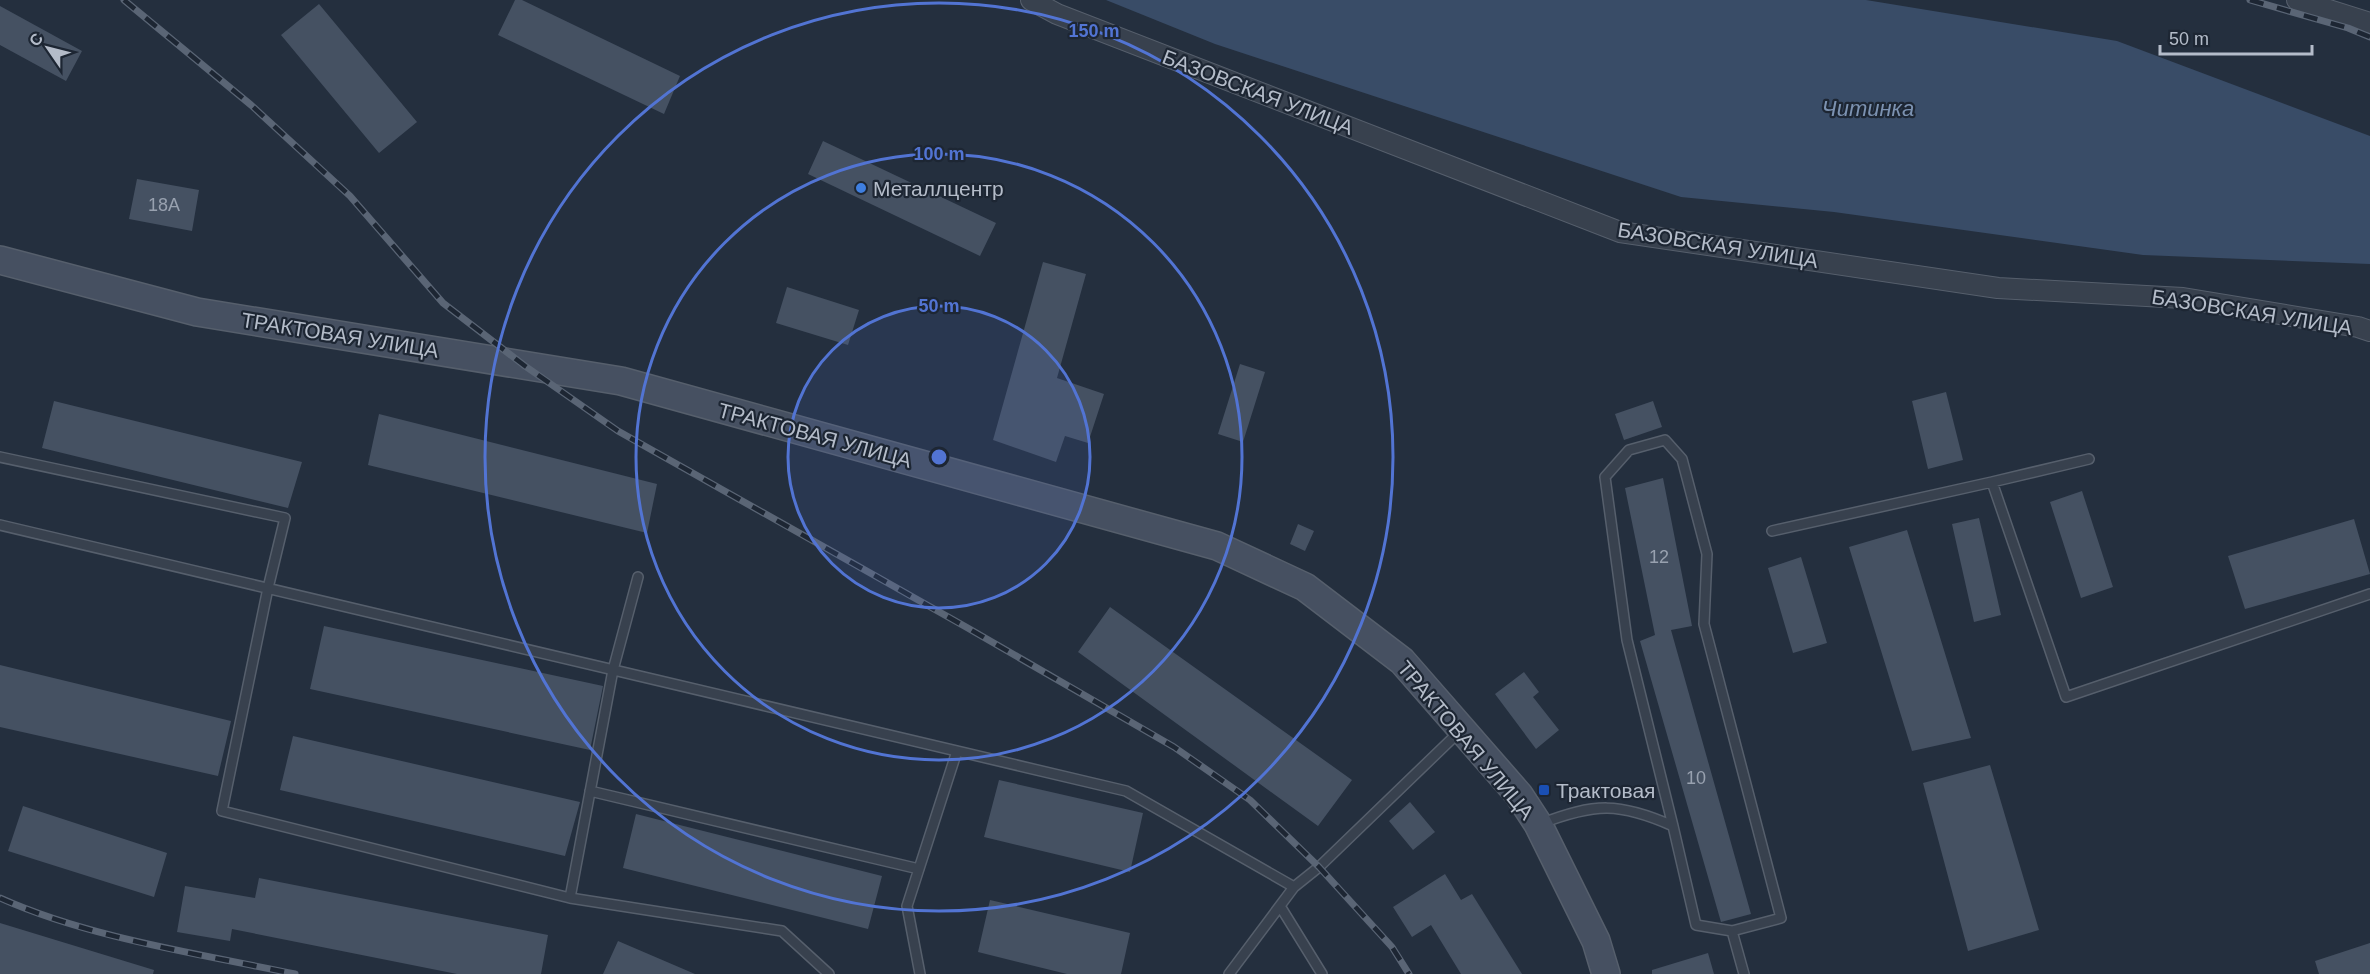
<svg xmlns="http://www.w3.org/2000/svg" width="2370" height="974" font-family="Arial,sans-serif">
<style>
.water{fill:#394c67}
.building{fill:#455162}
.lines{fill:none;stroke-linecap:round;stroke-linejoin:round}
.lane-casing{stroke:#565f6c;stroke-width:12}
.street-casing{stroke:#565f6c;stroke-width:22}
.secondary-casing{stroke:#565f6c;stroke-width:30}
.lane{stroke:#38414e;stroke-width:9}
.street{stroke:#38414e;stroke-width:20}
.secondary{stroke:#465061;stroke-width:27}
.rail-casing{stroke:#5a6575;stroke-width:7}
.rail{stroke:#1d2633;stroke-width:4.5;stroke-dasharray:14;stroke-linecap:butt}
.ring{fill:none;stroke:#5274d3;stroke-width:3}
.shop-dot{fill:#3f7fe0;stroke:#1d2633;stroke-width:2}
.transit-dot{fill:#1a4fb4;stroke:#1d2633;stroke-width:2}
.labels{text-anchor:middle;dominant-baseline:central;stroke-width:4.5;stroke-linejoin:round;paint-order:stroke}
.number-label{font-size:18px;fill:#98a1af}
.street-label{font-size:21px;fill:#b4bcc9;stroke:#1d2633}
.poi-label{font-size:21px;fill:#b4bcc9;stroke:#1d2633;text-anchor:start}
.water-label{font-size:22px;font-style:italic;fill:#7c92b1;stroke:#1d2633}
.centre{fill:#5274d3;stroke:#1d2633;stroke-width:3}
.ring-label{font-size:18px;text-anchor:middle;font-weight:bold;fill:#5274d3;stroke:#1d2633;stroke-width:4.5;stroke-linejoin:round;paint-order:stroke}
</style>
<rect width="100%" height="100%" fill="#242f3e"/>
<path class="water" d="M1106,0H1866L2117,41L2370,136V264L2143,255L1834,212L1681,197L1215,44Z"/>
<path class="building" d="M515,0H522L680,76L664,114L498,35Z
M319,4L417,122L379,153L281,35Z
M0,6L82,51L66,81L0,45Z
M823,141L996,223L980,256L808,174Z
M137,179L199,190L192,231L129,219Z
M1043,262L1086,274L1057,378L1104,394L1088,443L1065,436L1056,462L993,440Z
M787,287L859,310L848,345L776,323Z
M1240,364L1265,372L1243,442L1218,434Z
M1946,392L1963,460L1928,469L1912,401Z
M54,401L302,462L288,508L42,448Z
M1653,401L1662,427L1624,440L1615,414Z
M379,414L657,484L647,533L368,465Z
M1663,478L1692,626L1671,630L1751,914L1721,922L1640,641L1655,635L1625,488Z
M2082,491L2113,587L2081,598L2050,502Z
M1979,518L2001,615L1974,622L1952,524Z
M2354,519L2370,574L2245,609L2228,556Z
M1298,524L1314,531L1305,551L1290,544Z
M1907,530L1971,738L1912,751L1849,547Z
M1801,557L1827,643L1793,653L1768,568Z
M1110,607L1352,780L1318,826L1078,652Z
M324,626L603,686L590,750L310,689Z
M0,665L231,721L218,776L0,727Z
M1524,672L1539,692L1533,697L1559,730L1536,749L1495,694Z
M293,736L580,802L565,856L280,790Z
M1990,765L2039,930L1968,951L1923,783Z
M999,780L1143,813L1130,872L984,837Z
M1410,802L1435,832L1413,850L1389,821Z
M23,806L167,853L154,897L8,851Z
M636,814L882,876L868,929L623,868Z
M1445,874L1461,900L1472,894L1522,974H1461L1431,925L1412,937L1393,907Z
M259,878L548,935L541,974H457L232,929L230,941L177,932L185,886L255,898Z
M990,900L1130,933L1121,974H1067L978,952Z
M0,923L154,970L153,974H0Z
M618,941L695,974H603Z
M2370,943V974H2319L2315,961Z
M1708,953L1714,974H1652V970Z"/>
<g class="lines">
<defs>
<path id="lane" d="M0,457L285,518L268,588L222,811L570,898L613,670L638,577
M1992,482L2089,459
M0,525L1126,791L1294,887L1319,867L1460,731
M1772,531L1992,482L2066,697L2370,594
M590,791L919,869
M1540,824C1595,803 1619,802 1673,826L1696,925L1732,931L1744,974
M1673,826L1627,640L1605,477L1629,450L1665,440L1682,459L1707,554L1704,624L1781,918L1732,931
M570,898L782,931L829,974
M1280,906L1322,974
M920,974L907,906L957,751
M1229,974L1294,887"/>
<path id="street" d="M1031,0L1057,14L1620,232L1998,288L2183,298L2358,327L2370,331
M2297,0L2370,23"/>
<path id="secondary" d="M0,260L197,312L621,381L1217,546L1305,587L1402,661L1519,795L1538,824L1596,941L1606,974"/>
</defs>
<use href="#lane" class="lane-casing"/>
<use href="#street" class="street-casing"/>
<use href="#secondary" class="secondary-casing"/>
<use href="#lane" class="lane"/>
<use href="#street" class="street"/>
<use href="#secondary" class="secondary"/>
<defs>
<path id="rail" d="M124,0L251,105L350,196L443,303L525,366L618,431L966,627L1174,747L1250,800L1319,867L1392,947L1409,974
M2250,0L2348,28L2370,37
M0,898C89,938 200,954 295,974"/>
</defs>
<use href="#rail" class="rail-casing"/>
<use href="#rail" class="rail"/>
</g>
<circle cx="939" cy="457" r="151" fill="#5274d3" fill-opacity=".12"/>
<g class="ring">
<circle cx="939" cy="457" r="151"/>
<circle cx="939" cy="457" r="303"/>
<circle cx="939" cy="457" r="454"/>
</g>
<circle class="shop-dot" cx="861" cy="188" r="6"/>
<rect class="transit-dot" x="1538" y="784" width="12" height="12" rx="3"/>
<g class="labels">
<g class="number-label">
<text x="164" y="205">18А</text>
<text x="1659" y="557">12</text>
<text x="1696" y="778">10</text>
</g>
<g class="street-label">
<text transform="translate(1258 92) rotate(21)">БАЗОВСКАЯ УЛИЦА</text>
<text transform="translate(1718 245) rotate(9)">БАЗОВСКАЯ УЛИЦА</text>
<text transform="translate(2252 312) rotate(9)">БАЗОВСКАЯ УЛИЦА</text>
<text transform="translate(340 335) rotate(9)">ТРАКТОВАЯ УЛИЦА</text>
<text transform="translate(815 435) rotate(15)">ТРАКТОВАЯ УЛИЦА</text>
<text transform="translate(1466 740) rotate(50)">ТРАКТОВАЯ УЛИЦА</text>
</g>
<g class="poi-label">
<text x="873" y="188">Металлцентр</text>
<text x="1556" y="790">Трактовая</text>
</g>
<g class="water-label">
<text x="1868" y="108">Читинка</text>
</g>
</g>
<circle cx="939" cy="457" r="9" class="centre"/>
<g class="ring-label">
<text x="1094" y="37">150 m</text>
<text x="939" y="160">100 m</text>
<text x="939" y="312">50 m</text>
</g>
<g transform="translate(48 48) rotate(305)" stroke="#1d2633" stroke-width="4.5" paint-order="stroke">
<path d="M0-4.5L10 22L0 15L-10 22Z" fill="#b4bcc9"/>
<text y="-9" font-size="16" font-weight="bold" text-anchor="middle" fill="#b4bcc9">С</text>
</g>
<path d="M2160 45v9h152v-9" fill="none" stroke="#b4bcc9" stroke-width="3"/>
<text x="2169" y="45" font-size="18" fill="#b4bcc9" stroke="#1d2633" stroke-width="4.5" paint-order="stroke">50 m</text>
</svg>
